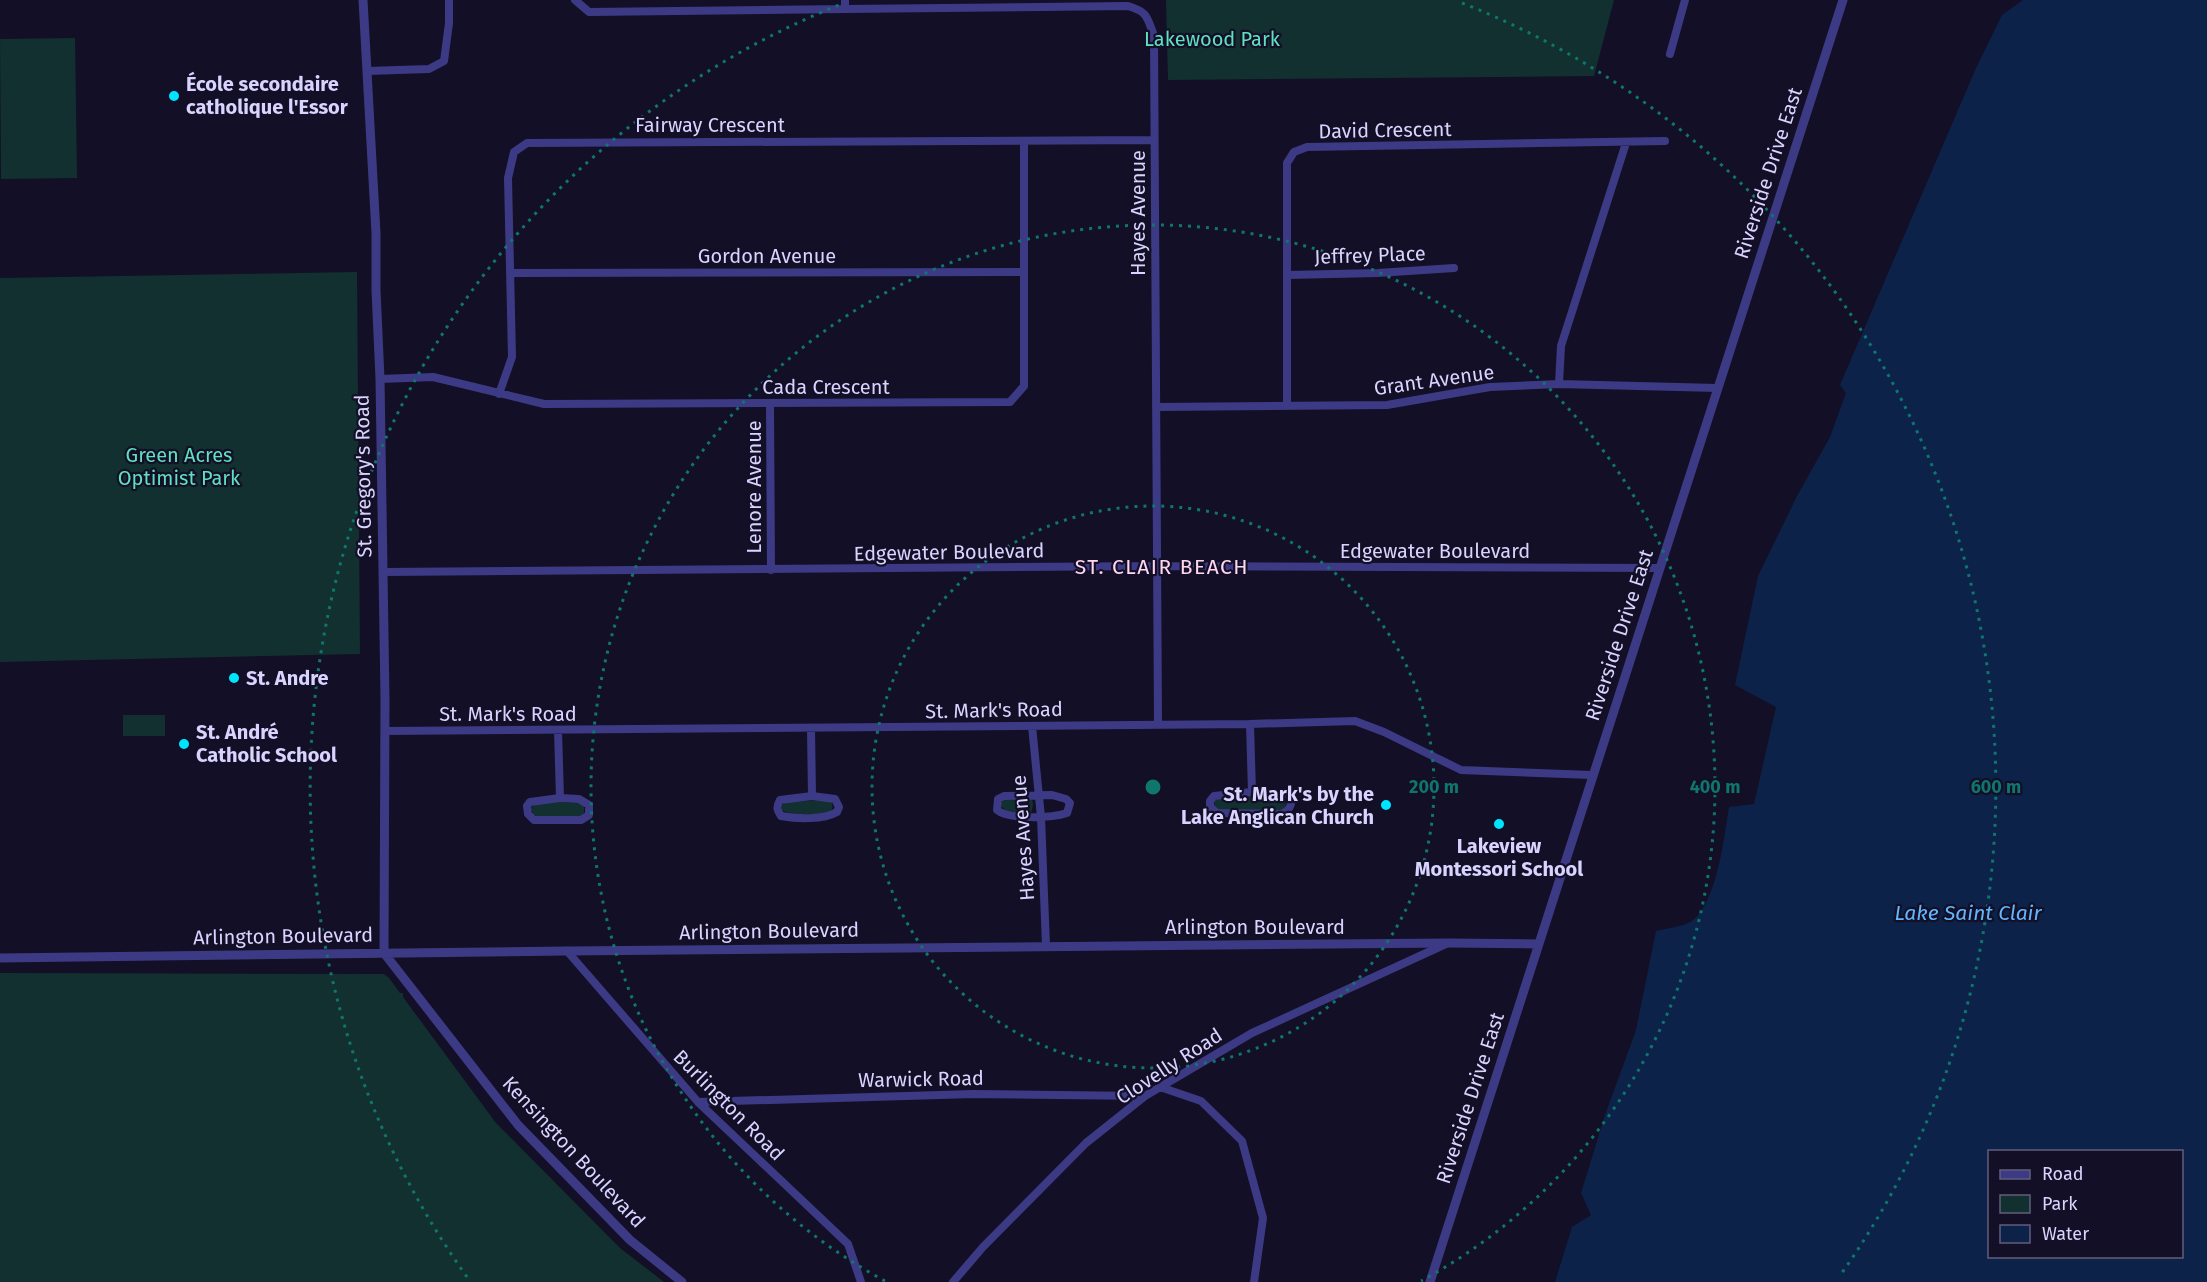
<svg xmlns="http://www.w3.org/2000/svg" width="2207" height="1282" font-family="'Fira Sans',sans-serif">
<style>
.green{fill:#12302f}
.water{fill:#0c2248;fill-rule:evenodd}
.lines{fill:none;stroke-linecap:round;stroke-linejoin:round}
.minor{stroke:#3d3a85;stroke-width:8}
.tertiary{stroke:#3d3a85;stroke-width:9}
.ring{fill:none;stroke:#0f766e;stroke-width:3;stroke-dasharray:3 6}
.poi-dot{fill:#00e5ff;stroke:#130f26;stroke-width:2}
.labels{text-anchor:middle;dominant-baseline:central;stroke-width:4.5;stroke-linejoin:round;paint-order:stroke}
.park-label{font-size:20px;fill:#5fe0c0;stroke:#130f26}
.poi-label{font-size:20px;font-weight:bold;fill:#d9d4ff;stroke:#130f26;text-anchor:start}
.street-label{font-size:20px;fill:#d9d4ff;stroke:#130f26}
.neighbourhood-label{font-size:21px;letter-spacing:1.5px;fill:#ffd6f0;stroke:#130f26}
.water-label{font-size:21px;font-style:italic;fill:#62b6ff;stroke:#130f26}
.centre{fill:#0f766e;stroke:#130f26;stroke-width:3}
.ring-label{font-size:18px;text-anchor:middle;font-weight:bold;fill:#0f766e;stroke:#130f26;stroke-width:4.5;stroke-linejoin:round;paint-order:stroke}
</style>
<rect width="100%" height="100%" fill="#130f26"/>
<path class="green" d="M1166,0H1614L1594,76L1168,80Z
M75,38L77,178L1,179L0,39Z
M357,272L360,654L0,662V278Z
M123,715H165V736H123Z
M1278,796L1284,798L1286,804L1283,810L1279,811L1218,810L1214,807L1215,800L1224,797Z
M1032,798L1033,805L1031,813C1021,813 1005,815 1000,804L1004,800Z
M827,800L832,802C832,806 834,809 830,811C824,816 787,815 782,810V805L786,802Z
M550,802L578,803L584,806V813L578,817H539L533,814L531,808L535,804Z
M0,973L384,974L389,978L400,993H403V997L496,1123L620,1248L664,1282H0Z"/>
<path class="water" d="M2023,0H2207V1282H1555L1572,1227L1591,1215L1581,1193L1605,1115L1636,1030L1656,931C1664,929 1685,926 1692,921C1717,902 1724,837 1729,807L1754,804L1776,707L1735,685L1758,576L1797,496L1830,437L1846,393L1840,385L1976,68L2002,15ZM1990,1152H2182V1256H1990Z"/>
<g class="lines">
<path class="minor" d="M575,0L589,12L845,9
M845,0V9L1128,6C1148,12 1147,17 1154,36L1158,724
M1670,54L1685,0
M367,71L429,69L444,61L449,23V0
M510,273L1024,272
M1287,275L1378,273L1454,268
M380,379L433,377L544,404L1010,402L1024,386V142
M1559,384L1561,346L1626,143
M499,394L512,357L508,178L514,152L527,143L1154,140
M770,404L771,570
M1287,406V163L1294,152L1307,147L1665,141
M1156,407L1387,405L1490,387L1559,384L1717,388
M383,572L1157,566L1660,568
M1250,724L1252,792
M1032,726L1041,817L1046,946
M811,729L812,796
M558,730L560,798
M385,731L1250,724L1355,721L1384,732L1461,770L1592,775
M1252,792L1288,794C1295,803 1289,812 1280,814L1217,813L1210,807V801L1214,796Z
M1052,795L1066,799L1070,803L1067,813C1052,818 1009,820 997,810L998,799L1004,796Z
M812,796L835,799L839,807L837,812C823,820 797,819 781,816C777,810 776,807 780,800Z
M560,798L579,799L589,805V815L581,820H534L528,814L527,806L530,802Z
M567,951L698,1102L848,1244L861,1282
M1160,1087L1201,1101L1242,1141L1263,1218L1254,1282
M698,1102L973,1094L1145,1096
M953,1282L983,1247L1086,1143L1145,1096L1252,1033L1448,943"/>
<path class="tertiary" d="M363,0L376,233V290L380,379L385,699L384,953
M384,953L518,1125L630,1240L682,1282
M0,958L567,951L1449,943L1538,944
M1430,1282L1843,0"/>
</g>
<g class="ring">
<circle cx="1153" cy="787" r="281"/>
<path d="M885 1281A562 562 0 1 1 1421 1281"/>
<path d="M467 1277A843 843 0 0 1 844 3M1462 3A843 843 0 0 1 1839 1277"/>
</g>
<g class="poi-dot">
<circle cx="174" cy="96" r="6"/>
<circle cx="234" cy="678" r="6"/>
<circle cx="184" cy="744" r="6"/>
<circle cx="1386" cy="805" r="6"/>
<circle cx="1499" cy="824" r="6"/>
</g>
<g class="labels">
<g class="park-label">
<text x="1212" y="39">Lakewood Park</text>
<text x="179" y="455">Green Acres<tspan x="179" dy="23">Optimist Park</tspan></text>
</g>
<g class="poi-label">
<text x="186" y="84">École secondaire<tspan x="186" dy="23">catholique l'Essor</tspan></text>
<text x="246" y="678">St. Andre</text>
<text x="196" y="732">St. André<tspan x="196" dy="23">Catholic School</tspan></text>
<text x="1374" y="794" text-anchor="end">St. Mark's by the<tspan x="1374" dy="23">Lake Anglican Church</tspan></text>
<text x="1499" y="846" text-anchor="middle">Lakeview<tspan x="1499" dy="23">Montessori School</tspan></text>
</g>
<g class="street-label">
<text x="710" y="125">Fairway Crescent</text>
<text transform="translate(1385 130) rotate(-1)">David Crescent</text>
<text transform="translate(1768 173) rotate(-72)">Riverside Drive East</text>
<text transform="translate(1138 213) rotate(-90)">Hayes Avenue</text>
<text transform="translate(1370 255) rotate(-2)">Jeffrey Place</text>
<text x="767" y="256">Gordon Avenue</text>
<text transform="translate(1434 380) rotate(-8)">Grant Avenue</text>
<text x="826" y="387">Cada Crescent</text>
<text transform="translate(363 476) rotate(-91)">St. Gregory's Road</text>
<text transform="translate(754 487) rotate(-90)">Lenore Avenue</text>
<text x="1435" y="551">Edgewater Boulevard</text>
<text transform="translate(949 552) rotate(-1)">Edgewater Boulevard</text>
<text transform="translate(1619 635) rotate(-72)">Riverside Drive East</text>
<text transform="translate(994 710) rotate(-1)">St. Mark's Road</text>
<text x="508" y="714">St. Mark's Road</text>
<text transform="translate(1023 838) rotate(-94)">Hayes Avenue</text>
<text x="1255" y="927">Arlington Boulevard</text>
<text transform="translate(769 931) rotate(-1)">Arlington Boulevard</text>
<text transform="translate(283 936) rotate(-1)">Arlington Boulevard</text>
<text transform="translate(1169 1066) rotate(-33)">Clovelly Road</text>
<text transform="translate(921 1079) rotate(-1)">Warwick Road</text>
<text transform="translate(1470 1098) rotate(-72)">Riverside Drive East</text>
<text transform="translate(729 1105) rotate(45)">Burlington Road</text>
<text transform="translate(574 1152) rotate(47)">Kensington Boulevard</text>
</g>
<g class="neighbourhood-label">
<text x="1162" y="567">ST. CLAIR BEACH</text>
</g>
<g class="water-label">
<text x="1968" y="913">Lake Saint Clair</text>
</g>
</g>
<circle cx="1153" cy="787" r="9" class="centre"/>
<g class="ring-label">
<text x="1434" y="793">200 m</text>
<text x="1715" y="793">400 m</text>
<text x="1996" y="793">600 m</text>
</g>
<rect x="1988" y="1150" width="195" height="108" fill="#130f26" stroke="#625e7d" stroke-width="1.5"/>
<rect x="2000" y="1170" width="30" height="9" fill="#3d3a85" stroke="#625e7d" stroke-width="1.5"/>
<text x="2042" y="1180" font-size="18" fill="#d9d4ff">Road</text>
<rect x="2000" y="1195" width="30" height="18" fill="#12302f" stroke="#625e7d" stroke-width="1.5"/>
<text x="2042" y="1210" font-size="18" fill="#d9d4ff">Park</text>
<rect x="2000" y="1225" width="30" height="18" fill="#0c2248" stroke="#625e7d" stroke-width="1.5"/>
<text x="2042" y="1240" font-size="18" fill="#d9d4ff">Water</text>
</svg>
